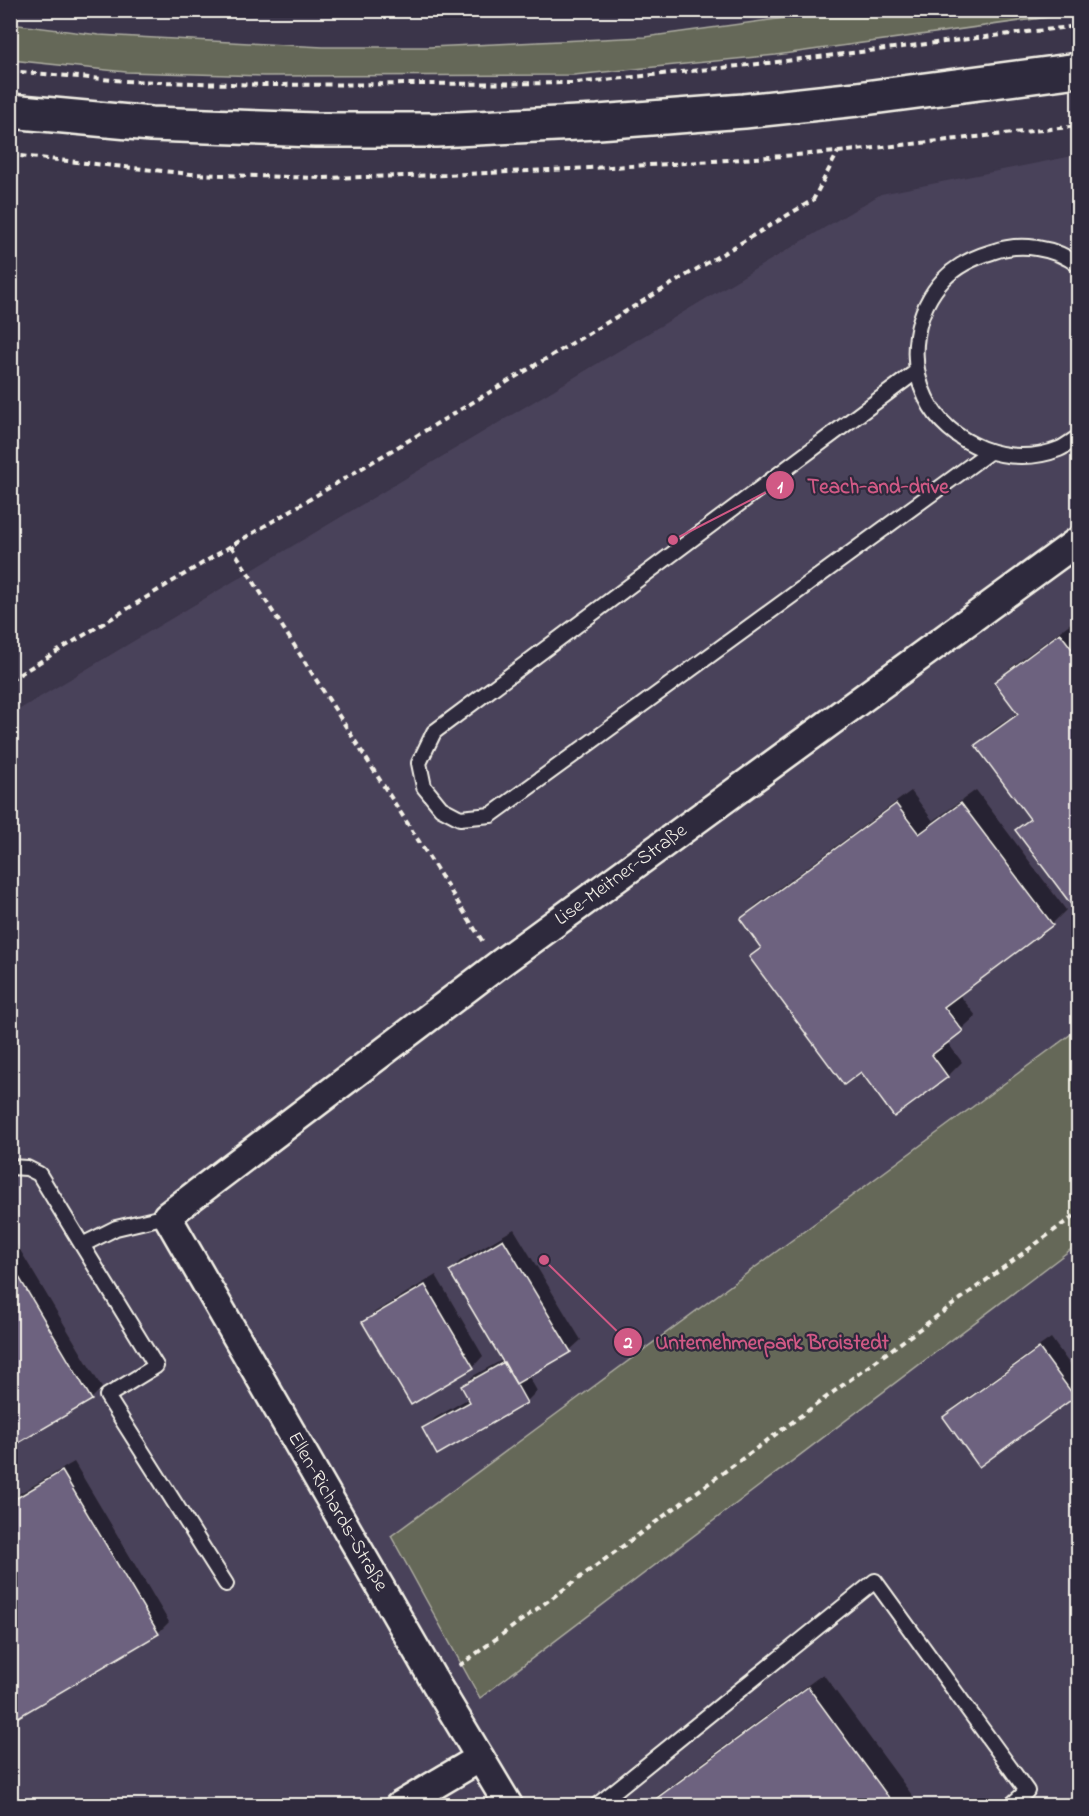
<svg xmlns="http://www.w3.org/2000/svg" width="1089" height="1816" font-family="'Indie Flower',sans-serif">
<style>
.built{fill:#4a425a}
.green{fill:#656758;stroke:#acaca0;stroke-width:1.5}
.shadow{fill:#0007}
.building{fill:#6d627f;stroke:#f4f1e8;stroke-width:1.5}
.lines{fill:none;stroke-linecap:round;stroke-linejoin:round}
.service-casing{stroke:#f4f1e8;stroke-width:18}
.minor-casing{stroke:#f4f1e8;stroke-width:32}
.secondary-casing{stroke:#f4f1e8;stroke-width:38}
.path{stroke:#f4f1e8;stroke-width:4;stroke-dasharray:6 4.5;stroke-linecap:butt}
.service{stroke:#2f2a3d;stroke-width:14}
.minor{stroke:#2f2a3d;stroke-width:27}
.secondary{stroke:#2f2a3d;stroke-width:33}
.labels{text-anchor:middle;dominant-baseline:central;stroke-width:4.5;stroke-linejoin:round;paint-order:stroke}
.street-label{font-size:20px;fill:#f4f1e8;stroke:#2f2a3d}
.leader{fill:none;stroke:#d15985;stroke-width:2}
.callout-dot{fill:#d15985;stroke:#2f2a3d;stroke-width:2}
.mark-label{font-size:18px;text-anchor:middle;font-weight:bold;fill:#fff}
.callout-label{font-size:21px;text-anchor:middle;font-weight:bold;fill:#d15985;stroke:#2f2a3d;stroke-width:4.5;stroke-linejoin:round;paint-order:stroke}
</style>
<rect width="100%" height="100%" fill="#3b354a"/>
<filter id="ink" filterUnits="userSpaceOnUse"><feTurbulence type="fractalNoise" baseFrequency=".0167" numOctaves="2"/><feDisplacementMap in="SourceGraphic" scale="12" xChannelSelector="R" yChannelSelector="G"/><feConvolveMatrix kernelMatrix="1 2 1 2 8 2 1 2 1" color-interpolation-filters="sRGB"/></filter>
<g filter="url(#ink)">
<path class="built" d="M1078,155V1805H11L10,715L881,194Z"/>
<path class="green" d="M836,11L1078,10V13L776,55L574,75L264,76L126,72L11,60V24L99,35L323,47H429L645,37Z
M1078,1029V1244L480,1698L391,1536Z"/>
<path class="shadow" d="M1075,620L1078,624V901L1073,905L1017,830L1031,817L977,745L991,731L1018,712L996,682L1010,668Z
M976,790L1066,910L1052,924L959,994L976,1016L947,1042L962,1062L948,1076L894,1115L861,1070L751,957L762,946L742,919L756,905L911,791L933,821Z
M514,1229L581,1340L570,1350L528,1375L537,1391L526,1402L438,1453L424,1429L435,1418L469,1398L463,1387L473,1376L504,1359L450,1271L461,1260Z
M10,1233L102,1388L91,1399L10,1447Z
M436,1275L483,1356L473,1367L364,1322L375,1312Z
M1051,1338L1078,1376V1392L1074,1396L945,1417L956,1406Z
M74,1462L169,1622L158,1633L10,1720V1499Z
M823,1674L920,1806H647L657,1796Z"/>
<path class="building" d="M1060,633L1078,657V902L1073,907L1015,830L1030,819L975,745L1018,714L994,682Z
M961,803L1053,925L944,1007L963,1031L932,1055L948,1077L894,1117L861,1072L844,1085L749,957L761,948L740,919L896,804L919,834Z
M503,1239L571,1352L516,1384L449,1271Z
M10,1262L92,1400L10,1448Z
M425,1285L474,1368L411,1405L362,1322Z
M1039,1348L1075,1397L979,1467L943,1417Z
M504,1362L527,1403L437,1455L422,1428L470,1402L461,1386Z
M62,1471L159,1634L10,1722V1502Z
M808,1687L895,1806H646Z"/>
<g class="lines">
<defs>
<path id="service" d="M1078,265C1055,247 1020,242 992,252C975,257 957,265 944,279C915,310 907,359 926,398C948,445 1010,469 1059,449C1066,446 1072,441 1078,437
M917,371L434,732L419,763L424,787L441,808L460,818L491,815L989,452
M10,1167L27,1168L39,1174L82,1245L116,1228L167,1216
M82,1245L156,1366L107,1396L226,1584
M596,1806L875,1581L1027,1791L1010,1806"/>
<g id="minor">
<path d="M399,1806L480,1758"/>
<path id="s1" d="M509,1806L436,1684L167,1216L498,965L1078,541"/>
</g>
<path id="secondary" d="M10,111L151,124L315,130H436L598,122L744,111L857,99L1078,70"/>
</defs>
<use href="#service" class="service-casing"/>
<use href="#minor" class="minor-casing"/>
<use href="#secondary" class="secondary-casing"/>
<path class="path" d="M10,71L125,81L265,85L576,83L777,62L1078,26
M10,155L191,174L319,178L445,175L672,164L838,152L1078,126
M231,546L483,942
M10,680L231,546L813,200L838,152
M459,1666L1078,1213"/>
<use href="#service" class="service"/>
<use href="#minor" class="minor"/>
<use href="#secondary" class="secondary"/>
</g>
</g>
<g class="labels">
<g class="street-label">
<text stroke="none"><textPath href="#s1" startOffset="1250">Lise-Meitner-Straße</textPath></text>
<text transform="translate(337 1512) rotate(60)">Ellen-Richards-Straße</text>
</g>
</g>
<path class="leader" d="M673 540L780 485M544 1260L628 1342"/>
<g class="callout-dot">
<circle cx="673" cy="540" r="6"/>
<circle cx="544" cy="1260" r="6"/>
<circle cx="780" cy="485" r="15"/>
<circle cx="628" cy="1342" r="15"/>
</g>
<g class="mark-label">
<text x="780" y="492">1</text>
<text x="628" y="1348">2</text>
</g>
<g class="callout-label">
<text x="878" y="493">Teach-and-drive</text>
<text x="772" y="1349">Unternehmerpark Broistedt</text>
</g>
<rect width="1089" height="1816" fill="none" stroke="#2f2a3d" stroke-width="36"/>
<rect x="18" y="18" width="1053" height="1780" fill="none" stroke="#f4f1e8" stroke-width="2" filter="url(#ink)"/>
</svg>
